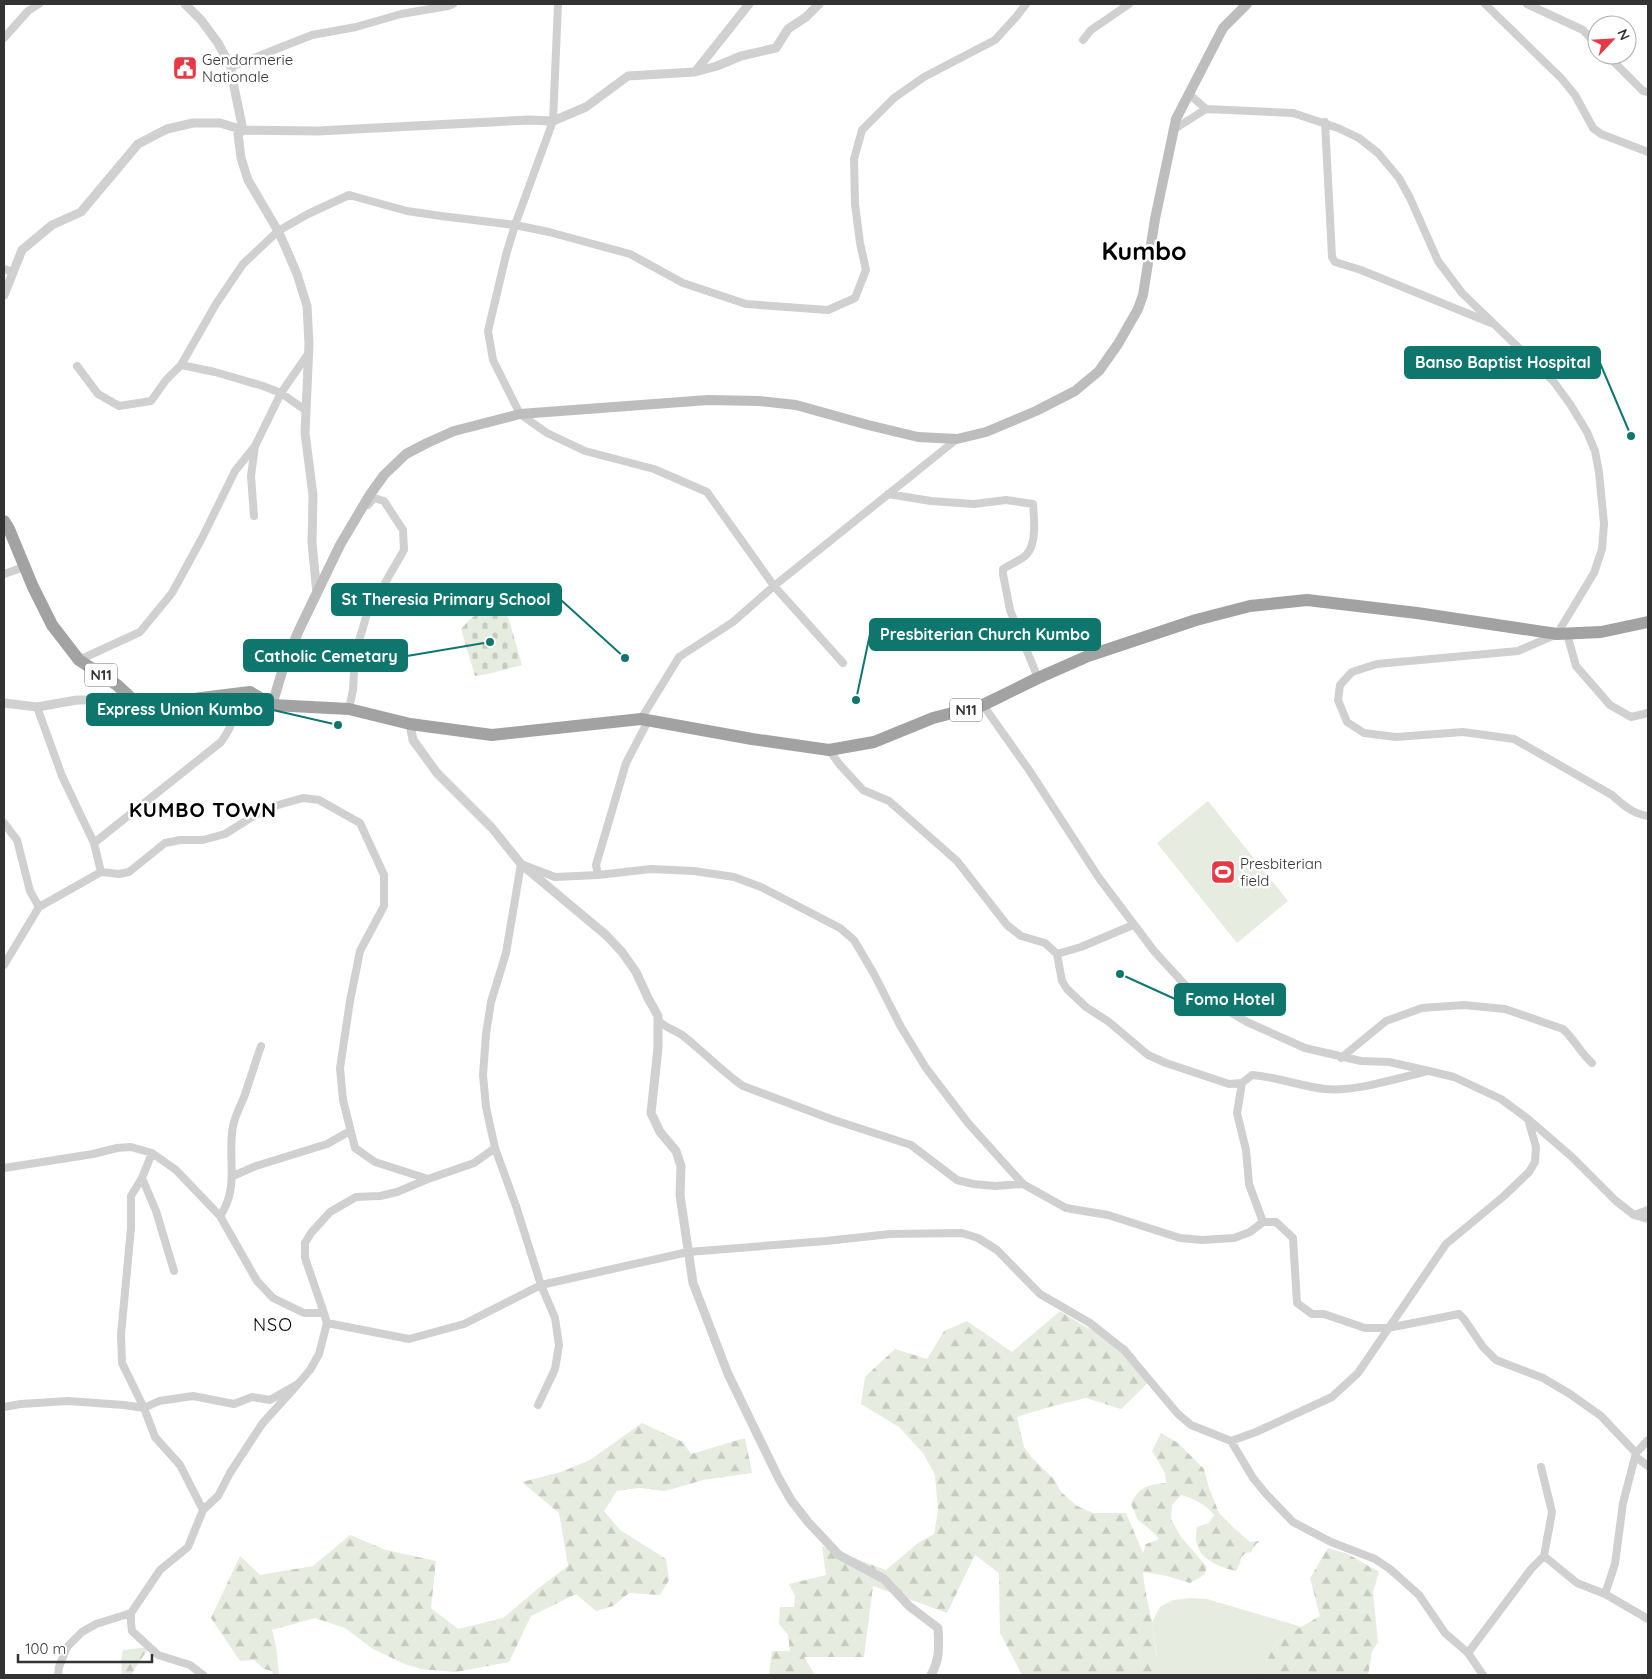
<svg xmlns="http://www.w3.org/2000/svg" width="1652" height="1679" font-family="Quicksand,sans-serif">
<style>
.green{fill:#e6ecdf}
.forest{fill:url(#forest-firs)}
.cemetery{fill:url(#cemetery-stones)}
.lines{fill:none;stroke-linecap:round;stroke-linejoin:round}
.minor{stroke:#d0d0d0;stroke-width:8}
.tertiary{stroke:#d0d0d0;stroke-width:9}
.secondary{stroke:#bdbdbd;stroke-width:10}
.trunk{stroke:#a2a2a2;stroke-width:12}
.labels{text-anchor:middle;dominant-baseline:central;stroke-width:5;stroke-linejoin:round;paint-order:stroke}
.shield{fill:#fff;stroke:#707070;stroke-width:1}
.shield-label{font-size:14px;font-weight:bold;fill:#333}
.poi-label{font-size:15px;fill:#333;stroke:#fff;text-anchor:start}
.quarter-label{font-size:18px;letter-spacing:1px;fill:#000;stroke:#fff}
.district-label{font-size:20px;font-weight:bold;letter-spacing:1px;fill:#000;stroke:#fff}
.town-label{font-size:25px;font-weight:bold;fill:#000;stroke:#fff}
.leader{fill:none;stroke:#0f766e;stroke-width:2}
.callout-dot{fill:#0f766e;stroke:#fff;stroke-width:2}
.callout{fill:#0f766e;stroke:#0f766e;stroke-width:2}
.callout-label{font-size:16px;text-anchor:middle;font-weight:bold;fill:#fff}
</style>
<defs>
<pattern id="forest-firs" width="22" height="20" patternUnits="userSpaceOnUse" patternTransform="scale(1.25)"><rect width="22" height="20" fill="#e6ecdf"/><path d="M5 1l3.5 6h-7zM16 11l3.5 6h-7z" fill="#c6cbc0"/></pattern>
<pattern id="cemetery-stones" width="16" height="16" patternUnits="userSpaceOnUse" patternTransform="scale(1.25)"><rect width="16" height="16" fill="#e6ecdf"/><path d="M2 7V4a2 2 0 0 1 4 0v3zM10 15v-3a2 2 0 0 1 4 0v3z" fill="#c6cbc0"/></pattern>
</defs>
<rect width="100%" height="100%" fill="#fff"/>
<path class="green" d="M1208,801L1288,901L1237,943L1157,843Z
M1190,1598L1207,1599L1302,1627L1277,1641L1259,1675H1162L1158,1664L1152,1622L1160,1607L1173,1600Z"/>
<path class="forest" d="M1060,1311L1084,1326L1127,1346L1152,1379L1121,1409L1086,1398L1049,1407L1017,1417L1024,1447L1033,1459L1054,1479L1061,1492L1077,1506L1093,1513H1126L1143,1553L1146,1544L1159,1539L1154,1533L1138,1520L1131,1504C1139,1486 1148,1485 1166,1483L1165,1473L1152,1451L1161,1433L1178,1443L1204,1469L1209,1488L1219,1513L1235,1529L1250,1542L1260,1541L1256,1544L1251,1552L1246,1553L1241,1557L1240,1563L1236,1571C1212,1565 1191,1555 1197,1527L1209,1523L1214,1515C1207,1505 1193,1498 1181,1495L1172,1505L1171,1519L1181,1537L1207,1567L1204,1575L1190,1583L1167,1576L1143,1572C1144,1589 1149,1605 1152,1622C1155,1640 1155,1658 1162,1675H1022L1000,1633L999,1573L975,1555L947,1613L873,1586L864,1657H804L815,1675H769L772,1651H790L788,1635L779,1624L780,1607H794L795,1596L789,1584L826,1575L822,1546L886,1570L918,1543L934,1534L938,1510L935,1475L923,1453L899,1427L861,1404L865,1377L895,1349L927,1359L944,1331L967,1321L1012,1352Z
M642,1423L683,1442L691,1454L745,1438L752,1473L703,1480L665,1491L638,1488L617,1491L604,1511L620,1530L666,1559L669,1580L660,1595L629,1593L613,1606L596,1611L576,1594L531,1616L509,1662L456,1672L420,1669L405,1664L373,1649L345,1628L315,1618L272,1630L276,1646L279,1675H273L272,1671L264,1669L254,1660L240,1661L211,1618L240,1556L260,1575L313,1566L350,1535L386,1550L436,1561L431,1608L458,1629L503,1618L540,1587L568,1566L559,1513L522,1482L561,1472L590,1460Z
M1328,1548L1348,1554L1379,1572L1373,1592L1378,1642L1372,1652L1368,1675H1259L1277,1641L1320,1616L1310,1578Z
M149,1647L131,1675H122L121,1660L123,1650Z"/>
<path class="cemetery" d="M495,610L497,616L507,613L522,665L488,674L475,676L461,629L472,617Z"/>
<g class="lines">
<path class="minor" d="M558,4L553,121L515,225L506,255L488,331L493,360L520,414L547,433L585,451L654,469L707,492L774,586L843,663
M1485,4L1562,79L1575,95L1593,128L1601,134L1648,152
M1527,4L1583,30L1597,45
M4,38L28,11L39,4
M1083,40L1091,30L1129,4
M1607,55L1643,91L1648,92
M231,67L312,35L356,27L401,14L448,6L453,4
M1189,94L1206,109
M1325,122L1332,257L1335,262L1361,270L1491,323
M1173,130L1206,109L1293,113L1338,128L1359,138L1378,153L1399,178L1410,198L1438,261L1462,293L1554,382L1570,404L1587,432L1595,451L1599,472L1604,524L1602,549L1594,573L1557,634L1518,651L1377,664L1352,672L1340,685L1338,700L1347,722L1364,733L1396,737L1463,732L1514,739L1612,795C1623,805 1633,814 1648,816
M4,269L13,272
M181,365L215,372L263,386L281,393L305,410
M77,366L98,394L119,406L151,401L166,380L181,365L216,304L243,264L278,231L308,214L349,195L407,211L441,216L515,225L549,232L630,254L683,283L746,304L828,310L855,298L866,270L860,243L855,204L854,159L862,130L894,98L924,77L995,40L1016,17L1026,4
M888,494L931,501L974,504L1006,500L1033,504C1034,517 1037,543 1027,554C1022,560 1010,564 1003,569V574L1010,610L1038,678
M254,516L251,476L255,446
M4,574L24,567
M1567,634L1576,666L1610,705L1631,717L1648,713
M79,660L140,632L172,593L202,538L235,471L255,446L281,393L308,354
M983,705L1029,770L1099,878L1154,951L1187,987L1247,1022L1305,1048L1361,1061L1389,1062L1429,1071L1454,1077L1501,1099L1528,1119L1572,1157L1616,1201L1634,1215L1648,1219
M37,707L62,776L94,843L101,872
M349,709L353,690L355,654L367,614L404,550L403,530L384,501L374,498L368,505
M641,719L679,657L733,622L774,586L957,439
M829,750L840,765L863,790L889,801L957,861L1007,925L1021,936L1045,943L1057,954L1062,981L1067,989L1086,1007L1109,1022L1148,1055L1166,1063L1229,1084L1242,1083L1252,1075C1277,1077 1300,1086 1325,1089C1355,1092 1398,1078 1428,1071
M4,823L17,840L30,891L39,907
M94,843L221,742C235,722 234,718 232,694
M598,875L596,865L626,763L648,721
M1057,954L1081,947L1133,925
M4,965L39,907L101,872L119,874L129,872L165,843L180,840H203L225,834L257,814L278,805L303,798L319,800L360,823L384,875V906L360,951L350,1001L340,1068L343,1100L355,1148L375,1162L428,1179L474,1163L495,1148
M658,1020C664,1027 674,1030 682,1035C703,1051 721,1071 743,1086L831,1119L911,1145L957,1180L973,1184L995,1186L1023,1184
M1341,1058L1386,1021L1422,1008L1464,1005L1505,1009L1563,1029C1574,1039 1580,1052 1592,1063
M1242,1083L1237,1113L1246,1150L1249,1184L1263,1222
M152,1153L142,1178L131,1196V1228L121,1335L122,1363L144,1408L155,1437L180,1465L203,1510
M4,1168L93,1154L117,1148L131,1147L152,1153L176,1170L220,1216L257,1281L273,1298L304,1313H324L327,1323L409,1339L464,1324L541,1285L688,1252L826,1241L890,1234L962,1233L978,1238L997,1250L1040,1294L1090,1323L1124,1350L1178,1414L1191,1425L1231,1441L1256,1432L1332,1397L1358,1373L1446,1244L1504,1196L1529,1172L1535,1162L1536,1147L1528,1119
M233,1176L256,1166L327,1144L350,1131
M142,1178L156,1211L174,1271
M1634,1215L1648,1210
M220,1216C240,1187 227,1158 233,1126C235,1116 240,1107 244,1097C250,1080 255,1063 261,1046
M324,1313L305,1258V1243L311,1233L330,1212L356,1197L380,1196L397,1192L428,1179
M538,1405L555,1369L559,1345L555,1318L541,1285L516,1206L495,1148L486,1107L483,1075L486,1034L491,1002L506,953L521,864L555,877L598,875L651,869L694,871L734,877L761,887L840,928L854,940L874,974L901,1027L926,1068L968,1123L1023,1184L1066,1208L1108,1215L1180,1238L1202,1240L1234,1238L1250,1232L1263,1222H1276L1293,1238L1297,1303L1312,1314H1324L1365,1328H1388L1459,1314L1464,1319L1483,1347L1496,1360L1543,1378L1570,1394L1601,1416L1636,1453V1457L1648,1466
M4,1407L21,1404L68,1401L124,1405L144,1408L159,1401L193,1396L234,1404L252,1397L270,1400L298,1384L310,1370L319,1354L327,1323
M1231,1441L1253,1478L1267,1495L1293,1522L1331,1542L1375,1559L1390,1569L1419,1595L1445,1633L1468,1653L1483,1675
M1544,1556L1577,1583L1605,1594L1648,1619
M1605,1594L1615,1564L1623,1503L1636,1453L1648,1440
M131,1613V1623L132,1631L158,1655L190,1665L203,1675
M1468,1653L1531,1569L1544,1556L1552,1512L1541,1467
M58,1675L59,1667L67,1647L82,1632L96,1624L131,1613L160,1570L188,1547L203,1510L218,1496L230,1473L262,1424L298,1384"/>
<path class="tertiary" d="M185,4L201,20L218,43L231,67L232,77L243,130L238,134L241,158L248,180L278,231L285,246L297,274L307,306L309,344L305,433L313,495L312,543L317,594
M695,72L749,4
M4,295L22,250L52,225L81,212L138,144L167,129L193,123H220L243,130L318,131L529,120L553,121L586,107L628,76L695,72L717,66L741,56L776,48L788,29L806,17L819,4
M4,703L37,707L77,700H133
M410,724L413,740L437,773L492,828L521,864L606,935L622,952L636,972L648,998L658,1016V1048L651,1113L660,1132L676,1151L681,1166L680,1195L693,1283L728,1374L778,1477L791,1500L808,1522L839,1555L884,1579L909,1606L938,1628C939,1647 940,1659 931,1675"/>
<path class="secondary" d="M272,705L285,662L299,630L340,545L369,496L384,475L406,454L427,443L454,431L520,414L708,400L759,401L796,405L868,425L918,437L957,439L986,432L1036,411L1075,391L1099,371L1118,344L1138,309L1143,295L1155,219L1176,119L1223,28L1247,4"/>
<path class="trunk" d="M4,521L9,529L33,587L52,625L79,660L117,685L133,700L165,704L201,698L250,692L272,705L349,709L410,724L492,735L641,719L752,739L829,750L874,742L933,718L983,705L1038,678L1088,656L1196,620L1250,606L1307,600L1417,613L1557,634L1601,632L1648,622"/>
</g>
<defs>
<symbol id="civic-square" viewBox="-11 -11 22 22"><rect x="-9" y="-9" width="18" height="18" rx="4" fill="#e63946" stroke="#fff"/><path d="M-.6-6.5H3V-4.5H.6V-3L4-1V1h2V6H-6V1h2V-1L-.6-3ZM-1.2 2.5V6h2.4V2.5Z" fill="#fff"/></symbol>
<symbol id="stadium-square" viewBox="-11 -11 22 22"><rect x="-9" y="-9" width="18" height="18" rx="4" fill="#e63946" stroke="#fff"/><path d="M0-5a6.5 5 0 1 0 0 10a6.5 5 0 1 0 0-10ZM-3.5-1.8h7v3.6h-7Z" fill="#fff"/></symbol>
</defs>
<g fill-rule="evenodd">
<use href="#civic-square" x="171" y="54" width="28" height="28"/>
<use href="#stadium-square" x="1209" y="858" width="28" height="28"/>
</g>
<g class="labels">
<g class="shield">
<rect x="85" y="663.5" width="32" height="23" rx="4"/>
<rect x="950" y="698.5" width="32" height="23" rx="4"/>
</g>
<g class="shield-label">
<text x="101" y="675">N11</text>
<text x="966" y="710">N11</text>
</g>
<g class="poi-label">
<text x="202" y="59">Gendarmerie<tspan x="202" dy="17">Nationale</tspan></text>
<text x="1240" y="863">Presbiterian<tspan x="1240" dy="17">field</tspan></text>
</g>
<g class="quarter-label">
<text x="273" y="1324">NSO</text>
</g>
<g class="district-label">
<text x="203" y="809">KUMBO TOWN</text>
</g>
<g class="town-label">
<text x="1144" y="250">Kumbo</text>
</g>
</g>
<path class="leader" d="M1631 436L1600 363M625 658L561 600M856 700L870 634M490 642L407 656M338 725L273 710M1120 974L1175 999"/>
<g class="callout-dot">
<circle cx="1631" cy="436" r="5"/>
<circle cx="625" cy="658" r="5"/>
<circle cx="856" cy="700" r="5"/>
<circle cx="490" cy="642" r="5"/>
<circle cx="338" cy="725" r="5"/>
<circle cx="1120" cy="974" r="5"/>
</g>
<g class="callout">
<rect x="1405" y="347" width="195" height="31" rx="5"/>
<rect x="332" y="584" width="229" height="31" rx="5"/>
<rect x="870" y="619" width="230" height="31" rx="5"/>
<rect x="244" y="640" width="163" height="31" rx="5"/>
<rect x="87" y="694" width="186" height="31" rx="5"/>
<rect x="1175" y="984" width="110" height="31" rx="5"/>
</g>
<g class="callout-label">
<text x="1503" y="368">Banso Baptist Hospital</text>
<text x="446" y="605">St Theresia Primary School</text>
<text x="985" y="640">Presbiterian Church Kumbo</text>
<text x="326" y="662">Catholic Cemetary</text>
<text x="180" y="715">Express Union Kumbo</text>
<text x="1230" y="1005">Fomo Hotel</text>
</g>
<rect width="1652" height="1679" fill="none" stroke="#333333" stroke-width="10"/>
<g transform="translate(1612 40) rotate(65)"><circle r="24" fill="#ffffff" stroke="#adadad"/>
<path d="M0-4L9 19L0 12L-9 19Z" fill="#e63946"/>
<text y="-8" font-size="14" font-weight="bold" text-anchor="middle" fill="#333333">N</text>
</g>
<path d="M18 1654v8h134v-8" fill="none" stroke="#333333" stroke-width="2.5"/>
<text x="25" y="1654" font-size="15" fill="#333333" stroke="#ffffff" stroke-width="4" paint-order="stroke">100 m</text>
</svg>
